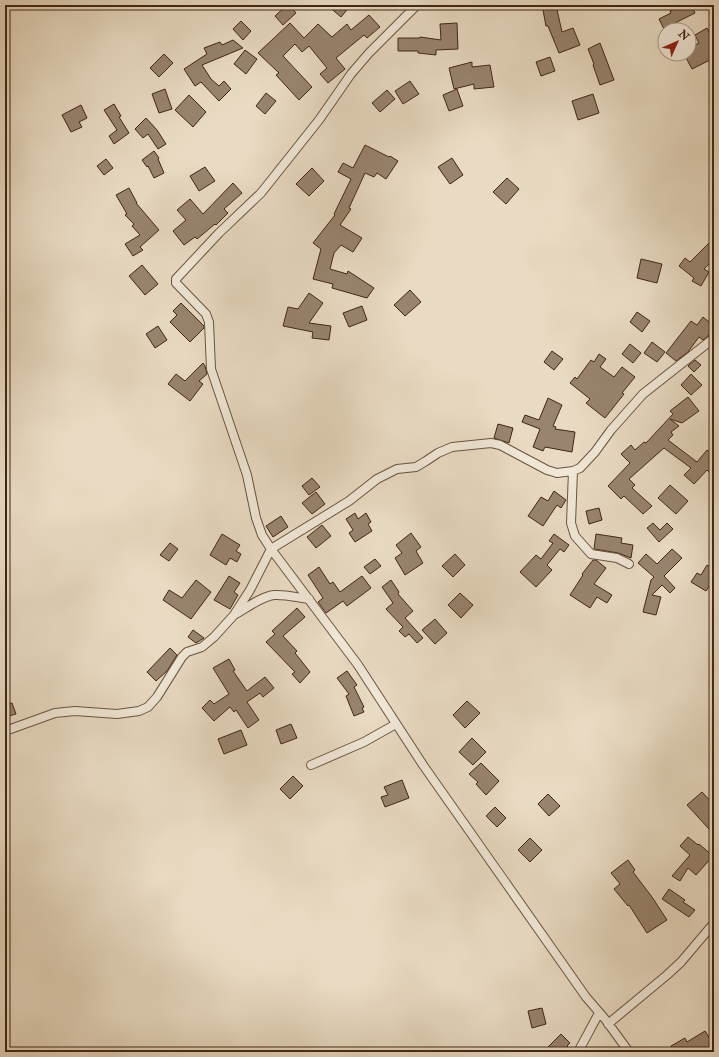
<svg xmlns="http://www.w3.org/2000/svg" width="719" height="1057" font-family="'IM FELL Double Pica',serif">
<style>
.building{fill:#98846f;stroke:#402614}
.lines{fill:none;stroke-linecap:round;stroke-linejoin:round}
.street-casing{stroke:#6a5340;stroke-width:10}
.street{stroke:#f1e8d8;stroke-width:8}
</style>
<rect width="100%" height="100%" fill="#e9dbc3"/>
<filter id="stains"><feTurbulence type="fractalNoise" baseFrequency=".005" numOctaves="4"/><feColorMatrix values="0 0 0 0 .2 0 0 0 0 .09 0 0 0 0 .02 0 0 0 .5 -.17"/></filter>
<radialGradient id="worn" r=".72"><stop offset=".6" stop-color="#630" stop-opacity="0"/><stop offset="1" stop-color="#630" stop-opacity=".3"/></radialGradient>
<path class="building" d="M287,5H289L296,13L283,25L275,16Z
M327,5H351L341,17Z
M542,5H556L562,32L573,28L580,45L559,53L548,26H546Z
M681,5H691L695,13L673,24L674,27L665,31L659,19L671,13L670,11Z
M369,15L380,27L367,38L364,35L336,58L345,69L328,83L320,74L327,68L309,46L302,52L295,44L283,56L312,87L299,100L276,75L279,73L258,53L290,23L304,38L318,24L332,37L347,24L351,30Z
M241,21L251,31L243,40L233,29Z
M457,23L458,49L436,50V55L418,53V51H398V38H420V37L441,40L440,24Z
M707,28L714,41V58L692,69L684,54H689V48L699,43L695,35Z
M233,40L243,48L202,65L211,79L219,86L224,81L231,89L219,101L201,82L195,86L184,69L207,54L204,48L220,42L222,45Z
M600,43L614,80L600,85L593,65L594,64L588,49Z
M245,50L257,59L246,74L234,64Z
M164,54L173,63L159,77L150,68Z
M550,57L555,71L541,76L536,62Z
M472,62V67L490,65L494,87L474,89V84L454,89L449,68Z
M410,81L419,94L403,104L395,91Z
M165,89L172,109L159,113L152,94Z
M457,89L463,106L449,111L443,95Z
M387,90L395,99L380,112L372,103Z
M266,93L276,101L265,114L256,106Z
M593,94L599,113L578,120L572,101Z
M189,95L206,112L193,127L175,110Z
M114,104L121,116L119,117L129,133L114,144L109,136L117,130L104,110Z
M81,105L87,118L79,122L82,127L71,132L62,115Z
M146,118L157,130L166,144L158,149L148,134L143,138L135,129Z
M365,145L389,157L390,156L398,161L386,179L377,173L374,177L365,173L349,208L351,209L340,225L362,238L353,252L341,245L334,253L330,269L347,274L348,271L374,288L367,298L332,288L333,284L313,279L321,249L313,243L335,215L334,214L351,179L338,172L343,163L353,168Z
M154,151L159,158L158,159L164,173L154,178L148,166L147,167L142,160Z
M452,158L463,175L450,184L438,167Z
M106,159L113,168L104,175L97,166Z
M205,167L215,181L199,191L190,176Z
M312,168L324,181L309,196L296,184Z
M507,178L519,189L506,204L493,192Z
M233,183L242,193L224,209L228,213L216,225L215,224L197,239L195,237L184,245L173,231L186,220L177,210L190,199L203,214Z
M129,188L137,203H136L159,230L140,247L143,250L133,256L125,244L140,235L132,226L134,224L125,215L127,214L116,195Z
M714,238V259L704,269L709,272L701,286L692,281L694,278L679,266L685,258L690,262Z
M641,259L662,264L657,283L637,278Z
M142,265L158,284L145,295L129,276Z
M410,290L421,302L405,316L394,305Z
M309,293L323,303L309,323L331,326L329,340L312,338L313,332L283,326L288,307L298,309Z
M181,303L204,326V328L190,342L170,322L177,315L173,311Z
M362,306L367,320L349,327L343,313Z
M637,312L650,321L642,332L630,322Z
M703,317L714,326L708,336L703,340L699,337L688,352L676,361L666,353L691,321L697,325Z
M158,326L167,340L155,348L146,334Z
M652,342L665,352L657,362L644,353Z
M630,344L641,353L633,363L622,354Z
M552,351L563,359L554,370L544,362Z
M599,354L606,359L600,367L614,377L622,367L635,377L622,393L624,394L605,418L586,403L590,399L570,383L575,377L577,379L591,360L594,362Z
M695,360L701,365L694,372L688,366Z
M203,363L205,366L207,374L199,381L203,384L190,401L168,384L176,374L185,381Z
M691,374L702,385L691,395L681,385Z
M688,397L699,411L682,423L670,419L679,426L671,432L673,435L668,440L697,462L707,450L714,456V465L709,472L707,470L694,484L684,475L691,468L664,448L629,479L635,485L632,488L652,506L643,514L624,496L621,499L608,486L630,463L621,454L631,445L635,450L644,442L646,443L673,414L670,411Z
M548,398L562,405L553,426L556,427L555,429L575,432L572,452L545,447L543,451L533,447L540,429L522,422L525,415L539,420Z
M498,424L513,428L509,443L494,438Z
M312,478L320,487L309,495L302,486Z
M670,485L688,501L676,514L658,498Z
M554,491L566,500L561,508L557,505L543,526L528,516L541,497L548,501Z
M316,492L325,504L312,514L302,503Z
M599,508L602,520L589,524L586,511Z
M355,513L358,519L366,513L371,522L368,524L372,531L355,542L349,533L353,530L346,519Z
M281,516L288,527L273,537L266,526Z
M653,523L660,530L667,523L673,529L659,542L647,528Z
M322,525L331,536L316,548L307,537Z
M411,533L421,547L416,551L423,563L405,575L395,558L402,553L396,545Z
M222,534L240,545L236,551L241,554L237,562L230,558L226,565L210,555Z
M554,534L569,545L564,552L560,549L547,565L552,570L536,587L520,572L536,555L541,559L553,543L549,541Z
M596,534L622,538L621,543L633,545L631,558L618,553L594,549Z
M170,543L178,549L169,561L160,555Z
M672,549L682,558L664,576L675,588L670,593L662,585L652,595L661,597L656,615L643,612L651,580L654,577L638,563L646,554L657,564Z
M455,554L465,565L453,577L442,566Z
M375,559L381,566L370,574L364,567Z
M593,560H596L606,568L594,584L612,595L607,603L597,597L590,608L570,595L583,575L582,574Z
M707,565L714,570V578L706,591L691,582L697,573L701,575Z
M319,567L330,584L333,582L340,592L362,576L371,588L347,606L343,601L326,613L318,602L323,598L308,575Z
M229,576L240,583L234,592L238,595L230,609L214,600Z
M196,580L211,592L191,619L163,600L169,590L182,598Z
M391,580L399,592L398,594L413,611L405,618L423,638L417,643L409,634L405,637L399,631L403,627L386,609L393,603L382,587Z
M460,593L473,605L461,618L448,605Z
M297,608L305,617L283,636L297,651L295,653L310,672L300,683L292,674L295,672L266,642L275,634L272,631Z
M435,619L447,633L435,644L422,630Z
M193,630L204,638L196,643L188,637Z
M170,648L177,655L167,671L156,681L147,672Z
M229,659L235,670L233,671L247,691L265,677L274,688L263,697L260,693L247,702L259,720L248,728L236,710L234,712L230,707L214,721L202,708L210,700L214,704L229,694L213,668Z
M347,671L357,685L354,687L364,707L362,708L364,712L354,716L346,696L349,694L337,678Z
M467,701L480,713L465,728L453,715Z
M12,703L16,714L5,717V705Z
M291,724L297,738L281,744L276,730Z
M241,730L247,745L224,754L218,739Z
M472,738L486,752L473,765L459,752Z
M481,763L499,781L486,795L476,784L478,782L469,774Z
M293,776L303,786L290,799L280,789Z
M402,780L409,798L385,807L381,797L388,795L384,787Z
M702,792L714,805V825L709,829L687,805Z
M548,794L560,806L549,816L538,804Z
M495,807L506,818L497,827L486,816Z
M688,837L698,845L699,844L713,856L696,875L688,868L680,881L672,876L690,855L680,846Z
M530,838L542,850L530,862L518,850Z
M628,860L635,870L633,872L652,897L667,920L647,933L629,905L628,906L614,889L620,884L611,873Z
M669,889L685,900L683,902L695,910L689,917L662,899Z
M542,1008L546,1024L532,1028L528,1011Z
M705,1031L714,1045V1052H674L671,1046L685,1038L687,1042Z
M561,1034L570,1043L567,1046L573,1052H553L548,1047Z"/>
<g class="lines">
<defs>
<path id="street" d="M417,5L369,53L351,74L319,120L261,193L219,233L176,279V283L206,314L209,322L211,369L247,475L256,518L262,535L271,549L358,665L423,765L586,997L605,1019L629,1052
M573,471L571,523L575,536L591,554L617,558L629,564
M234,615C245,609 262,596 274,595C286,594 298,598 309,599
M5,731L55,713L75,711L117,714L139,711L148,707L157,697L182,657L187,652L202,647L214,637L234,615L250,590L271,549L349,501L377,479L397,469L416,467L426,461L438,453L452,447L491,443L500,445L547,470L557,473L573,471L580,468L595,452L611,430L643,394L714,338
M311,765L364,742L396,724
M608,1024L667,975L681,962L714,923
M578,1052L599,1013"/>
</defs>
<use href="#street" class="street-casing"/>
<use href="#street" class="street"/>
</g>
<rect width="719" height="1057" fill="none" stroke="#e9dbc3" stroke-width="20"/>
<rect x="6" y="6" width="707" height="1045" fill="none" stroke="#402614" stroke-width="2"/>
<rect x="10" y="10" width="699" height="1037" fill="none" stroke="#402614"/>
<g transform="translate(677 42) rotate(45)"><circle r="19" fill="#f1e8d8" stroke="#aa9a8a"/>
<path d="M0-3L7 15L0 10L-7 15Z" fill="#8f2418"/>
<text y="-6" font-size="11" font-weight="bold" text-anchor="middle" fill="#402614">N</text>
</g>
<rect width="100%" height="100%" filter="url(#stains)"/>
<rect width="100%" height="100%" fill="url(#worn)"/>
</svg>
